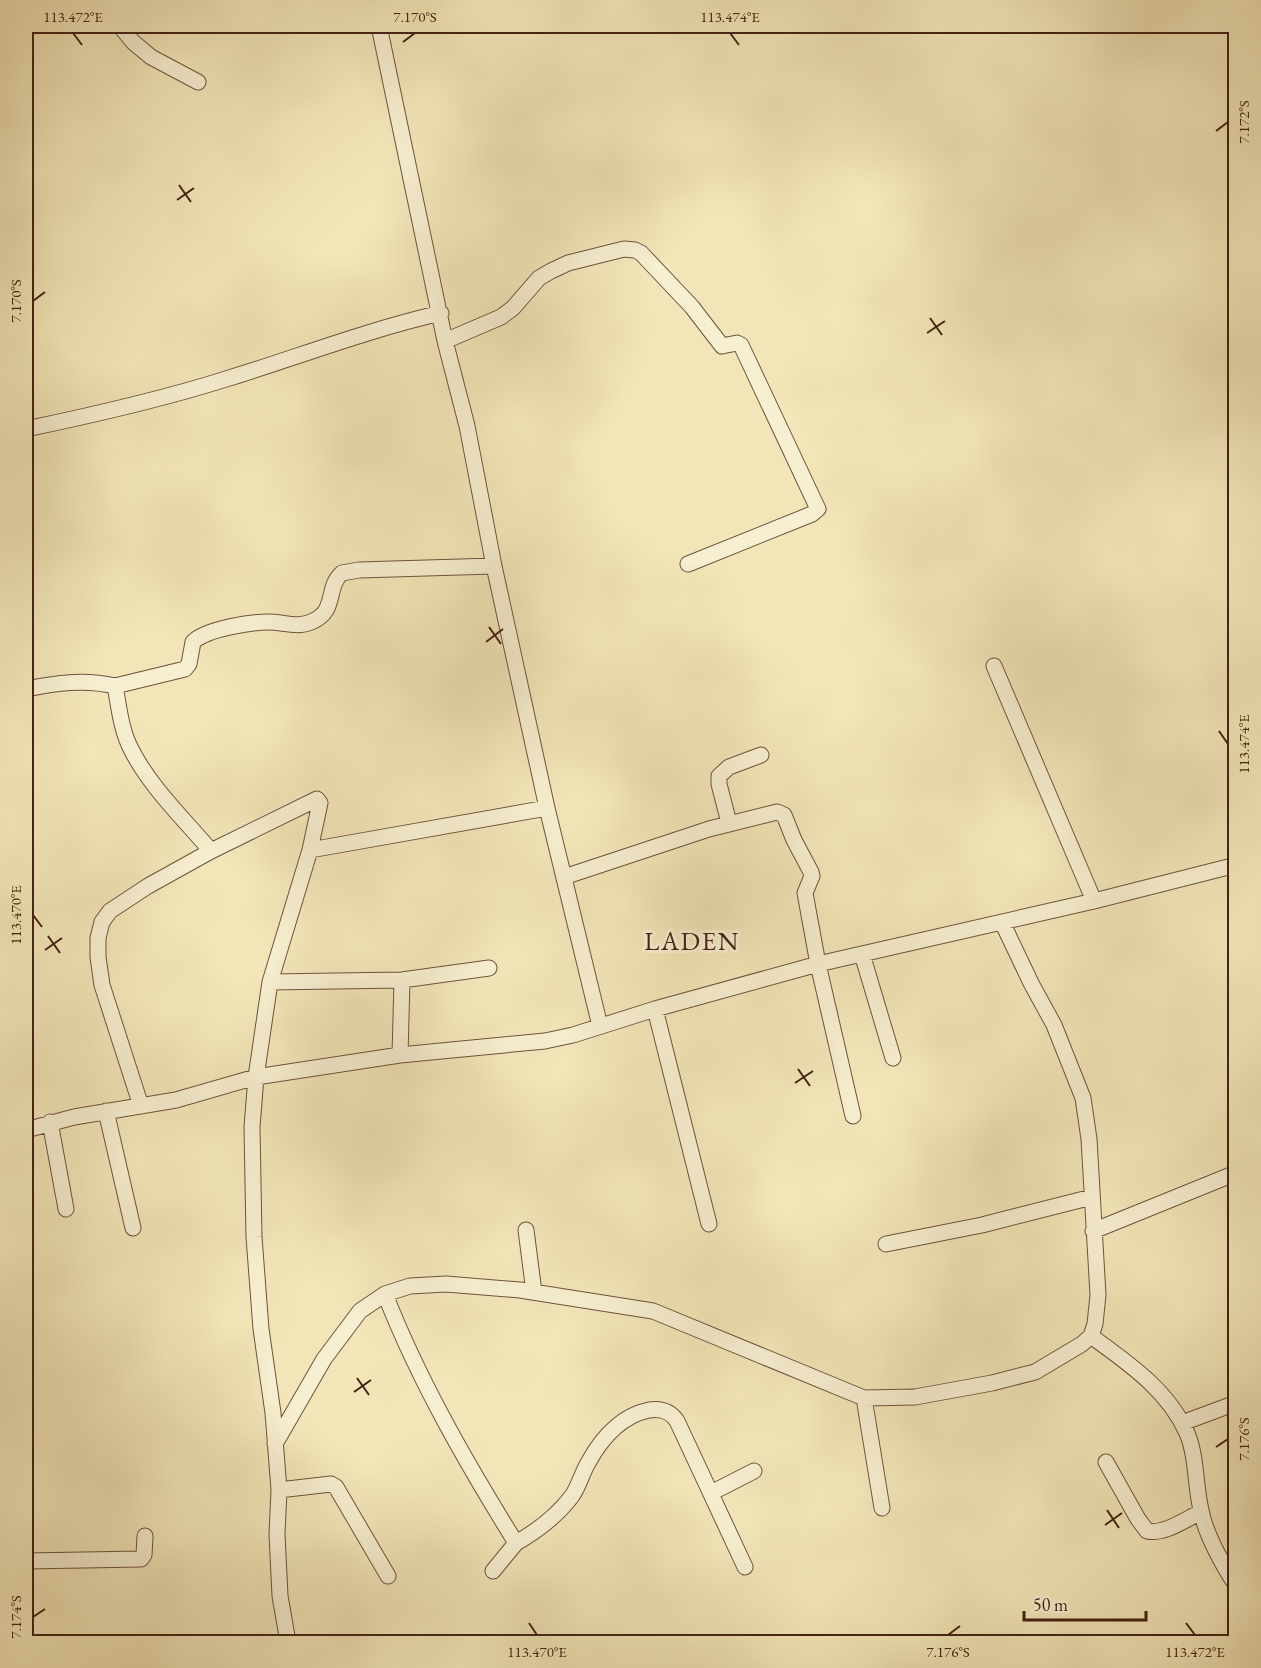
<svg xmlns="http://www.w3.org/2000/svg" width="1261" height="1668" font-family="'EB Garamond',serif">
<style>
.lines{fill:none;stroke-linecap:round;stroke-linejoin:round}
.minor-casing{stroke:#6f523c;stroke-width:17}
.minor{stroke:#f7efd1;stroke-width:15}
.ticks{fill:none;stroke:#432113;stroke-width:2}
.labels{text-anchor:middle;dominant-baseline:central;stroke-width:6;stroke-linejoin:round;paint-order:stroke}
.quarter-label{font-size:26px;letter-spacing:1.5px;fill:#432113;stroke:#f7efd1}
.neatline{fill:none;stroke:#432113;stroke-width:2}
.ticks-label{font-size:15px;text-anchor:middle;fill:#432113}
</style>
<rect width="100%" height="100%" fill="#f2e6b8"/>
<filter id="stains"><feTurbulence type="fractalNoise" baseFrequency=".00333" numOctaves="4"/><feColorMatrix values="0 0 0 0 .2 0 0 0 0 .09 0 0 0 0 .02 0 0 0 .5 -.17"/></filter>
<radialGradient id="worn" r=".72"><stop offset=".6" stop-color="#630" stop-opacity="0"/><stop offset="1" stop-color="#630" stop-opacity=".3"/></radialGradient>
<g class="lines">
<defs>
<path id="minor" d="M120,26L133,42L151,57L198,82
M379,26L445,341L467,426L494,566L547,808L600,1026
M445,341L501,317L513,308L539,278L551,271L568,263L624,249L635,250L641,253L692,307L722,346L737,343L741,345L818,509L812,514L688,564
M26,429C93,415 160,400 226,379C298,357 367,330 441,313
M994,666L1094,901
M115,686L185,669L189,664L193,642C206,629 250,622 269,622C283,622 297,628 311,622C338,611 325,588 342,573L359,570L494,566
M26,689C56,683 84,679 115,686C119,707 121,730 131,749C150,787 184,819 211,851
M729,823L719,784V776L729,767L761,755
M310,850L547,808
M564,877L709,829L777,812L784,815L794,840L811,872L812,876L805,893L818,964L853,1116
M862,954L893,1058
M270,982L402,980L489,968
M655,1009L709,1224
M400,1055L402,980
M141,1106L102,985L98,957V938L102,922L110,911L148,886L211,851L317,799L320,803L310,850L270,982L256,1077L252,1127L254,1237L261,1329L273,1413L279,1490L277,1534L280,1596L288,1642
M106,1111L133,1228
M50,1122L66,1209
M26,1130L74,1117L176,1100L256,1077L400,1055L545,1041L573,1035L655,1009L818,964L1094,901L1236,865
M526,1230L534,1292
M1093,1231L1236,1173
M886,1244L982,1225L1092,1197
M385,1294C419,1381 467,1464 516,1543C537,1531 557,1516 572,1496C579,1486 582,1473 588,1463C601,1439 621,1416 649,1410C661,1408 670,1411 677,1421L745,1567
M1091,1336C1128,1363 1168,1390 1187,1433C1197,1457 1195,1485 1201,1510C1205,1533 1223,1566 1236,1585
M864,1398L882,1508
M1182,1423L1236,1403
M275,1444L324,1359L360,1311L385,1294L410,1286L446,1284L520,1290L653,1311L864,1398L915,1397L992,1383L1035,1372L1082,1344L1091,1336L1095,1324L1098,1295L1089,1139L1083,1098L1054,1025L1031,983L1002,922
M1106,1462L1138,1519L1147,1531C1164,1535 1186,1519 1201,1512
M279,1490L331,1484L336,1487L388,1576
M711,1493L754,1471
M26,1561L141,1559L144,1555L145,1536
M493,1571L516,1543
M1231,1642L1236,1639"/>
</defs>
<use href="#minor" class="minor-casing"/>
<use href="#minor" class="minor"/>
</g>
<path class="ticks" d="M73,33L82,45M730,33L739,45M403,42L415,33M1216,131L1228,122M179,185L191,202M177,200L194,188M33,301L45,292M930,318L942,335M927,333L945,321M489,627L501,644M486,642L503,629M1219,731L1228,744M33,915L42,927M48,936L60,953M45,950L62,938M798,1069L810,1086M795,1083L813,1071M357,1378L369,1395M354,1392L371,1380M1216,1447L1228,1439M1107,1510L1119,1528M1105,1525L1122,1513M33,1617L45,1609M529,1623L537,1635M1186,1623L1195,1635M948,1635L960,1626"/>
<g class="labels">
<g class="quarter-label">
<text x="692" y="941">LADEN</text>
</g>
</g>
<rect width="1261" height="1668" fill="none" stroke="#f2e6b8" stroke-width="66"/>
<path d="M1024 1611v9h122v-9" fill="none" stroke="#432113" stroke-width="3"/>
<text x="1033" y="1611" font-size="18" fill="#432113" stroke="#f7efd1" stroke-width="4.5" paint-order="stroke">50 m</text>
<rect x="33" y="33" width="1195" height="1602" class="neatline"/>
<g class="ticks-label">
<text x="73" y="22">113.472°E</text>
<text x="415" y="22">7.170°S</text>
<text x="730" y="22">113.474°E</text>
<text transform="translate(1244 122) rotate(-90)" y="5">7.172°S</text>
<text transform="translate(16 301) rotate(-90)" y="5">7.170°S</text>
<text transform="translate(1244 744) rotate(-90)" y="5">113.474°E</text>
<text transform="translate(16 915) rotate(-90)" y="5">113.470°E</text>
<text transform="translate(1244 1439) rotate(-90)" y="5">7.176°S</text>
<text transform="translate(16 1617) rotate(-90)" y="5">7.174°S</text>
<text x="537" y="1657">113.470°E</text>
<text x="948" y="1657">7.176°S</text>
<text x="1195" y="1657">113.472°E</text>
</g>
<rect width="100%" height="100%" filter="url(#stains)"/>
<rect width="100%" height="100%" fill="url(#worn)"/>
</svg>
